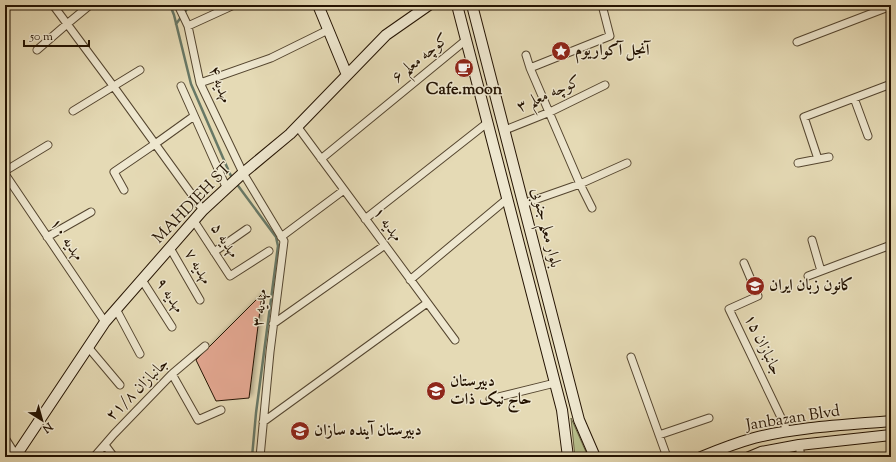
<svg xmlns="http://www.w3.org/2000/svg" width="896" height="462" font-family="'Sorts Mill Goudy',Amiri,serif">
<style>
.green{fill:#b7be8b;stroke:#6e6846}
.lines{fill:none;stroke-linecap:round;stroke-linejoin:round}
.stream{stroke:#687866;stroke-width:2.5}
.building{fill:#e3a791;stroke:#241302;filter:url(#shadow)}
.street-casing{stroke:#54452f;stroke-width:9}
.secondary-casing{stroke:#241302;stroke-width:12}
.street{stroke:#eee7cf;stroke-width:7}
.secondary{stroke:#eee7cf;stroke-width:10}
.labels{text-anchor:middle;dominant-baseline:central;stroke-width:3;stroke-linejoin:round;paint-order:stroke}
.poi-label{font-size:16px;font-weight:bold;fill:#241302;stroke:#eee7cf;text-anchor:start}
.street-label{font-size:16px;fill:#241302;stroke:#eee7cf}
</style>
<defs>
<filter id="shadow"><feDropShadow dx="3" dy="-3" stdDeviation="2" flood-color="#0004"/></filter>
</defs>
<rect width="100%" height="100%" fill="#e5dab5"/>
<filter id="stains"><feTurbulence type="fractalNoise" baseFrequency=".005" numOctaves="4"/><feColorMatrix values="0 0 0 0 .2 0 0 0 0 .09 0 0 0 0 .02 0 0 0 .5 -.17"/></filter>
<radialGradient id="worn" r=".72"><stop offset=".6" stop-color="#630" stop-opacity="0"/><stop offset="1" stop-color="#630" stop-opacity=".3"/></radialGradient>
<path class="green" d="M571,418L586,452L589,457H575Z"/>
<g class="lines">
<path class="stream" d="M170,5L174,15L191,84L230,174L233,179
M176,24L190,5
M236,183L276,237L278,246L256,413L252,457"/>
</g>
<path class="building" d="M262,294L249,398L216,401L196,360Z"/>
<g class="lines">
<defs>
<path id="street" d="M53,5L114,87L203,210
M178,5L188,26L200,83L243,173L284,241L270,352L260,457
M188,26L234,5
M797,42L891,6
M37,50L67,24L90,5
M526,55L530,68
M200,83L271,58L328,30
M181,86L227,189
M854,98L868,136
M73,111L140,70
M297,126L455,340
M505,130L550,112L605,85
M321,159L466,40
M818,159L804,117L891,84
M798,163L829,157
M5,171L48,145
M5,174L105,322
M124,190L114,172L155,144L194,116
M523,204L580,184L627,163
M592,208L580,184L530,68L610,36L602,5
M365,219L487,123
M194,221L230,276L269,251
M47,237L91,212
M281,237L344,190
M812,240L821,271
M170,248L200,300
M214,252L247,229
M744,263L758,296L729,309L788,432
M808,276L845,262L891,245
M142,280L172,327
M410,280L507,199
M116,309L140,354
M273,324L385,245
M88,347L120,385
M631,357L667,457
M172,374L198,420L221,410
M490,399L555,383
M263,422L427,303
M659,435L709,418
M5,438L17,457
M105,445L114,457
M799,445L801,457
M94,457L114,434L172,374L205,346"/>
<path id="secondary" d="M318,5L347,75
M457,5L562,410L568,457
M472,5L579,420L595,457
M15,457L105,322L203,210L243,173L290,134L386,35L429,5
M701,457C718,450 736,443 754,438C798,427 845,425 891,421
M749,457L761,452L799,445L891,435"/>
</defs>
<use href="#street" class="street-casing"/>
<use href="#secondary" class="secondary-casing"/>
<use href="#street" class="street"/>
<use href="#secondary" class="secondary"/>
</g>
<defs>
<symbol id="sight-disc" viewBox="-11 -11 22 22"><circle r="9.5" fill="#8f2418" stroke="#eee7cf"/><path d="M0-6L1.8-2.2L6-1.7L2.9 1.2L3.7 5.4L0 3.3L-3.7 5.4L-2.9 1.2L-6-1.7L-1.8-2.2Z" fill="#fff"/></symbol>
<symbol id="cafe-disc" viewBox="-11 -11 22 22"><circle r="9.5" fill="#8f2418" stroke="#eee7cf"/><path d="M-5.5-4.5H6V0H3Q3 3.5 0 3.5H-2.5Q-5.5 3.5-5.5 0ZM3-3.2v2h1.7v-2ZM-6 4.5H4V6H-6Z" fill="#fff"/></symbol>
<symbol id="school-disc" viewBox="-11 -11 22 22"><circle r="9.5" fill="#8f2418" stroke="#eee7cf"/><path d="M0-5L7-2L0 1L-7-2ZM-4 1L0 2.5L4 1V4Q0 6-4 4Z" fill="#fff"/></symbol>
</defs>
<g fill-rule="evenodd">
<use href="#sight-disc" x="550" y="40" width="22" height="22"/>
<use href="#cafe-disc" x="453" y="57" width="22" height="22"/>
<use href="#school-disc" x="744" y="275" width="22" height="22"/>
<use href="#school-disc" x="425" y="380" width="22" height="22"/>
<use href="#school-disc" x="289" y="420" width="22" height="22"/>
</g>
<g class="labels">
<g class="poi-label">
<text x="575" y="51">آنجل آکواریوم</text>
<text x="464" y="90" text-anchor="middle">Cafe.moon</text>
<text x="769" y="286">کانون زبان ایران</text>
<text x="450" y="382">دبیرستان<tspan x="450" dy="18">حاج نیک ذات</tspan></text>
<text x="314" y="431">دبیرستان آینده سازان</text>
</g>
<g class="street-label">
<text transform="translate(421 59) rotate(-39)">کوچه معلم ۶</text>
<text transform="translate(219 85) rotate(69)">مهدیه ۴</text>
<text transform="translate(549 95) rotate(-24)">کوچه معلم ۳</text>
<text transform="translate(193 204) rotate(-46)">MAHDIEH ST</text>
<text transform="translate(387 225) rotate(54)">مهدیه ۱</text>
<text transform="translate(545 228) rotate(76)">بلوار معلم جنوبی</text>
<text transform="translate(66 240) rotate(56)">مهدیه ۱۰</text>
<text transform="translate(224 241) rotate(57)">مهدیه ۵</text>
<text transform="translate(197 267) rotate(60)">مهدیه ۷</text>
<text transform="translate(169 296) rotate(57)">مهدیه ۹</text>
<text transform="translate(261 308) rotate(-83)">مهدیه ۳</text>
<text transform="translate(762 345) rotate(64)">جانبازان ۱۵</text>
<text transform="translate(138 390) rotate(-45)">جانبازان ۲۱/۸</text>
<text transform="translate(793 419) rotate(-9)">Janbazan Blvd</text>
</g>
</g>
<rect width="896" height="462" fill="none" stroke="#e5dab5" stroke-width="20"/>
<rect x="6" y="6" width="884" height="450" fill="none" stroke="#241302" stroke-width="2"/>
<rect x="10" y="10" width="876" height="442" fill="none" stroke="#241302"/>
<g transform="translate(42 420) rotate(143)" stroke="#eee7cf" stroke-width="3" paint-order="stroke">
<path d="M0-3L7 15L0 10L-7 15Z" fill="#241302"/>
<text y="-6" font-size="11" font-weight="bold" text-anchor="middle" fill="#241302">N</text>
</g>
<path d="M24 40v6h65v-6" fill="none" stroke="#241302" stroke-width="2"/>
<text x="30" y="40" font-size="12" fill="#241302" stroke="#eee7cf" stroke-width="3" paint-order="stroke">50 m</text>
<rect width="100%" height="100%" filter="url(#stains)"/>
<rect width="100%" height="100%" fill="url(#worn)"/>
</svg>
